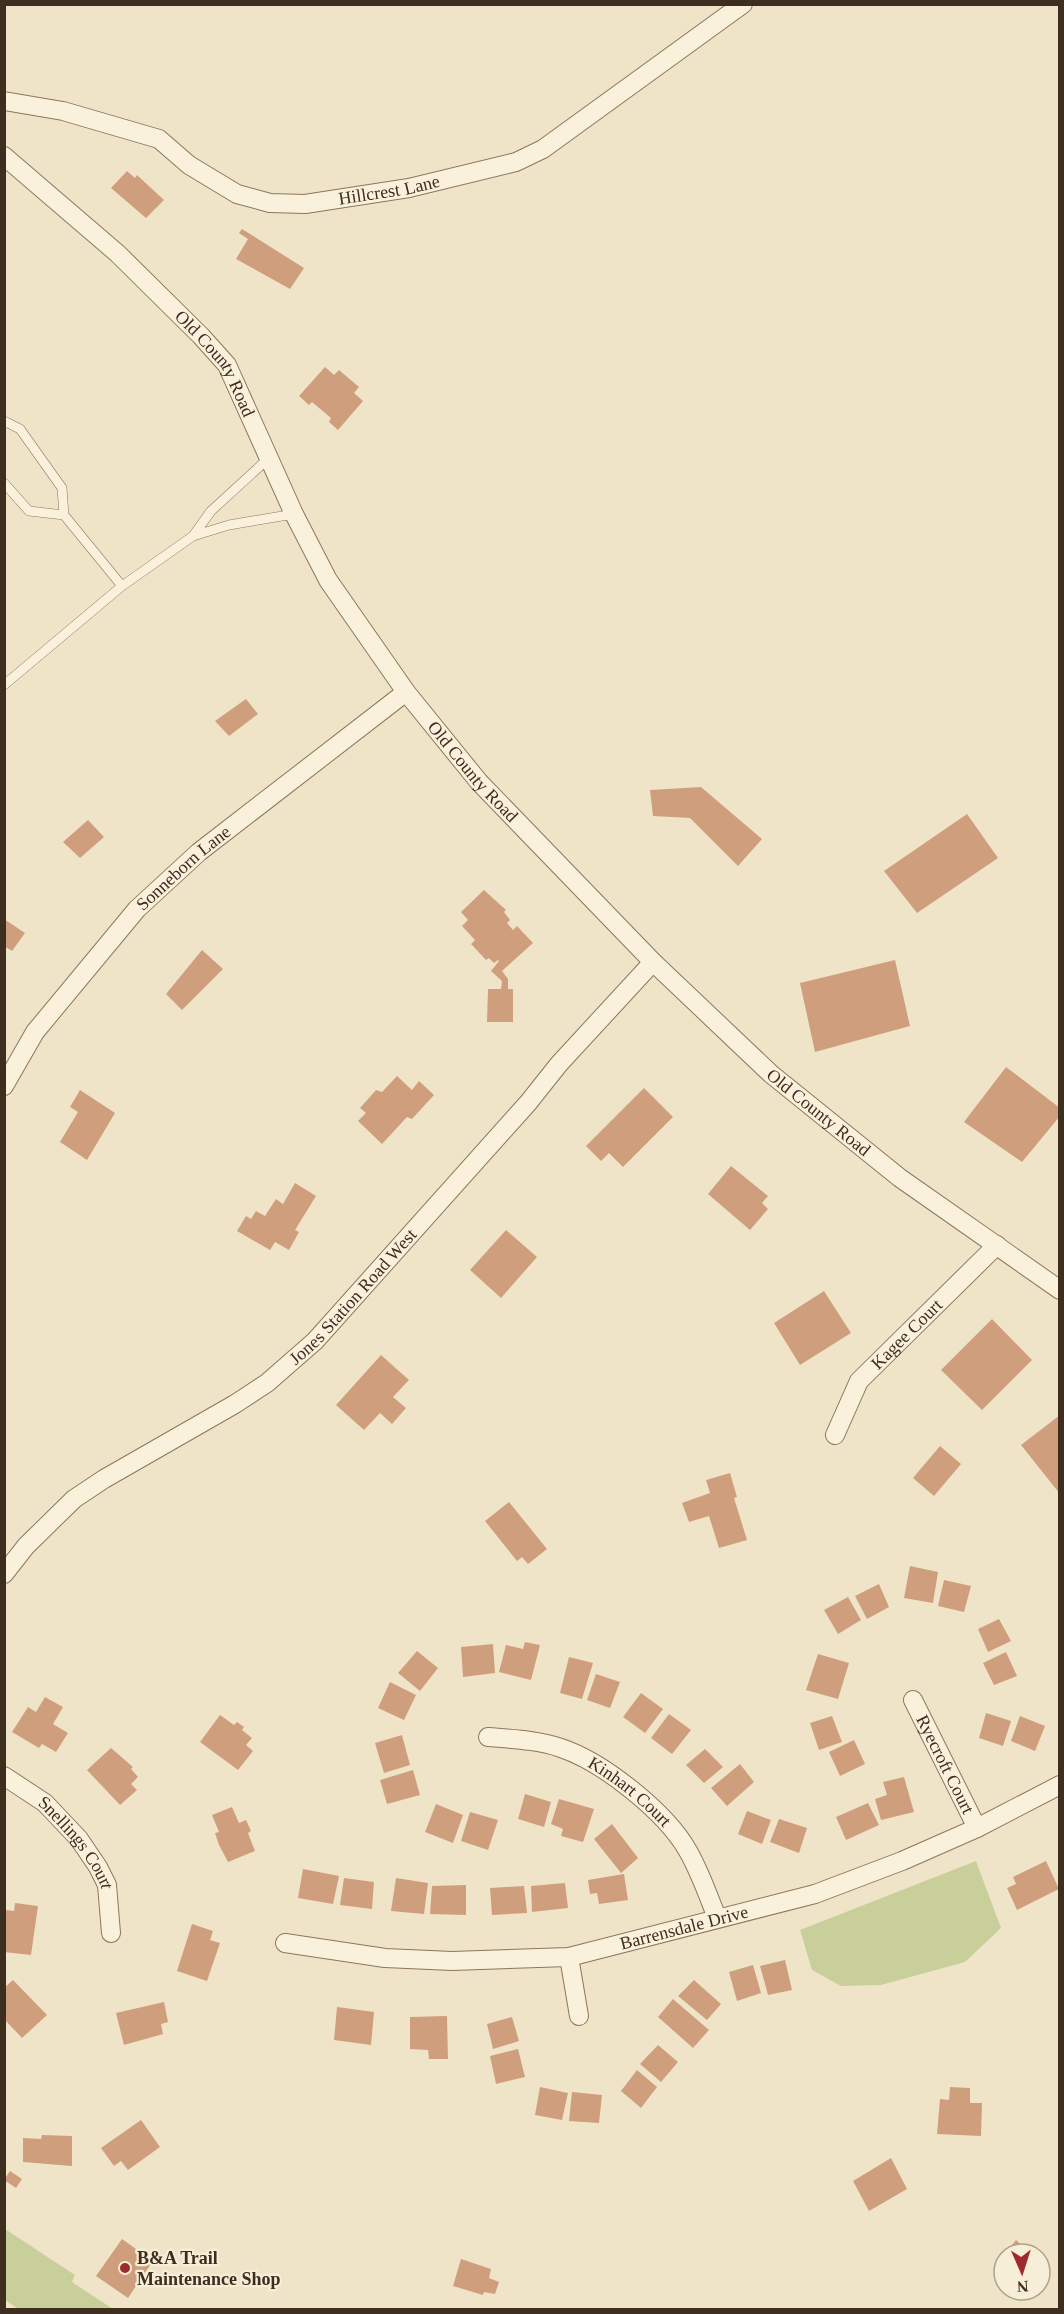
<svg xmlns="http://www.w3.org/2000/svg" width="1064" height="2314" font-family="Georgia,serif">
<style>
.green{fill:#c9cf9b}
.building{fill:#cf9f7d}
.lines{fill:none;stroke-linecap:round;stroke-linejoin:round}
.service-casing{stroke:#8d765c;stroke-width:10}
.minor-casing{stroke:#8d765c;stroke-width:20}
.service{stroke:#faf1dc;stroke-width:9}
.minor{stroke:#faf1dc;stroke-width:18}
.poi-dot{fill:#9e2a2b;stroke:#f7eed8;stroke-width:2}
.labels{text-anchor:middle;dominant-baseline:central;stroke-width:4.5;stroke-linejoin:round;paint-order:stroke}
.street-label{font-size:18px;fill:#3d2e20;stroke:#f7eed8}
.poi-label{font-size:18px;font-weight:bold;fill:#3d2e20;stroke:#f7eed8;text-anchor:start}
</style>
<rect width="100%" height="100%" fill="#f0e4c8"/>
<path class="green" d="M976,1861L1001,1928L965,1962L881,1985L841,1986L812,1970L800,1930Z
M5,2229L75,2275L72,2282L113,2309H18L5,2300Z"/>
<path class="building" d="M127,171L135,178L137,175L164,200L146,218L111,188Z
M242,229L304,268L290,289L236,259L248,239L239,233Z
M325,367L334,375L339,370L359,387L354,393L363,401L338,430L329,422L331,418L312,402L309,405L299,396Z
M246,699L258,714L229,736L215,721Z
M701,787L762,839L738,866L690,818L653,816L650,790Z
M967,814L998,858L917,913L884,871Z
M88,820L104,837L80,858L63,842Z
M484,890L506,910L504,912L510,920L507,923L513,930L517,926L533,943L502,971L508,979V989H513V1022H487L488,989H501L502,981L491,971L499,961L498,960L494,963L489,958L486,960L471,944L475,940L462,926L468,920L461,912Z
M4,919L25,933L12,951L4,946Z
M202,950L223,969L182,1010L166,994Z
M895,960L910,1026L815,1052L800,983Z
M1006,1067L1060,1108V1116L1022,1162L964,1122Z
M397,1076L412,1090L419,1081L434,1095L412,1119L407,1117L382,1144L358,1121L366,1113L360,1108L376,1090L382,1092Z
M644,1088L673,1117L623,1167L609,1153L601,1161L586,1146Z
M80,1090L115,1113L87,1160L60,1142L78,1112L70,1107Z
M731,1166L768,1196L762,1203L768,1209L750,1230L708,1194Z
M295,1183L316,1196L295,1230L299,1232L289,1250L275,1242L270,1250L237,1231L246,1216L251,1219L256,1211L265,1216L276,1199L283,1204Z
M506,1230L537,1257L501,1298L470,1270Z
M824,1291L851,1333L800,1365L774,1323Z
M992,1319L1032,1360L982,1410L941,1370Z
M381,1355L409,1380L393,1397L406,1408L392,1424L380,1413L364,1430L336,1405Z
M1060,1415V1494L1021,1445Z
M940,1446L961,1464L934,1496L913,1478Z
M730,1473L737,1497L734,1498L747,1540L719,1548L709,1516L689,1522L682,1503L710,1493L706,1480Z
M509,1502L547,1549L528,1564L522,1557L517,1561L485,1521Z
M910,1566L938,1572L933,1603L904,1598Z
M944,1580L971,1586L964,1612L938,1606Z
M879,1584L889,1607L867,1619L855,1596Z
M848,1597L861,1620L838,1634L824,1610Z
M999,1619L1011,1641L988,1652L978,1629Z
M525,1642L540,1645L531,1680L499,1672L506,1645L523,1649Z
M493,1644L495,1673L463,1677L461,1647Z
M417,1651L438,1668L420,1691L398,1673Z
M1006,1652L1017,1676L994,1685L983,1663Z
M818,1654L849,1663L838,1699L806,1690Z
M569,1657L593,1663L582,1699L560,1693Z
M596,1674L620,1682L610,1708L587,1700Z
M390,1682L416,1695L404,1720L378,1708Z
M641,1693L663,1709L645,1733L623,1717Z
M45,1697L63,1707L53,1724L68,1733L56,1752L42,1744L39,1748L12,1732L28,1707L36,1712Z
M986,1713L1011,1721L1003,1746L979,1738Z
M669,1714L691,1730L672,1754L651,1738Z
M220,1715L234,1725L237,1722L244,1727L242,1730L252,1738L246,1745L253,1751L238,1770L200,1742Z
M832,1716L842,1742L819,1750L810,1723Z
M1020,1716L1045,1726L1035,1751L1011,1741Z
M402,1735L410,1765L384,1773L375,1743Z
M854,1740L865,1764L840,1776L829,1752Z
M111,1748L133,1767L131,1769L138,1777L131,1784L137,1790L120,1805L87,1770Z
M705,1749L723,1767L704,1783L686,1765Z
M740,1764L754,1782L727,1806L711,1788Z
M413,1770L420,1795L387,1804L380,1780Z
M904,1777L914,1812L881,1820L875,1799L887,1795L883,1782Z
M525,1794L551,1802L544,1827L518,1819Z
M559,1799L594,1809L583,1842L561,1836L563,1829L551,1824Z
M868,1803L879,1825L846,1840L836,1817Z
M436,1804L463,1815L453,1843L425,1832Z
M232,1807L239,1823L246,1820L251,1831L248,1833L255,1851L228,1862L219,1845L215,1833L219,1832L212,1815Z
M747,1811L771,1820L762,1844L738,1834Z
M470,1812L498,1820L488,1850L461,1841Z
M779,1819L807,1828L799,1853L770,1842Z
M612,1824L638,1858L621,1873L594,1839Z
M1046,1861L1059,1889L1017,1910L1007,1888L1016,1884L1013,1877Z
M303,1869L339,1876L333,1904L298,1898Z
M624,1874L628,1900L599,1904L597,1893L590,1894L588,1880Z
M344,1878L374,1882L372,1909L340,1905Z
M396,1878L428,1883L424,1914L391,1911Z
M565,1883L568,1908L532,1912L531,1886Z
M466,1885V1915L430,1914L432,1886Z
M524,1886L527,1913L492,1915L490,1888Z
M15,1903L38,1906L31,1955L4,1952L6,1910L14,1911Z
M192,1924L213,1931L210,1940L220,1943L207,1981L177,1971Z
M785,1960L792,1990L768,1995L760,1966Z
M753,1965L761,1993L737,2001L729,1972Z
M13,1980L47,2015L22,2038L4,2019V1988Z
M694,1980L721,2004L707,2020L678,1996Z
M673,1999L709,2030L693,2048L658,2017Z
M164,2002L168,2022L161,2024L163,2034L124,2045L116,2013Z
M337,2007L374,2012L371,2045L334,2040Z
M447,2016L448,2059H429L428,2050L410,2049V2017Z
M512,2017L519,2041L493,2049L487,2024Z
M658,2045L678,2062L661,2082L640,2064Z
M518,2049L525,2077L496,2084L490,2056Z
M637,2070L657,2087L641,2108L621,2091Z
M540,2087L568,2093L562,2120L535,2115Z
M950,2087L970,2088V2103H982L981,2136L937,2134L940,2099L949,2100Z
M572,2092L602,2095L599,2123L569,2121Z
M141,2120L160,2147L128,2170L121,2161L114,2166L101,2148Z
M42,2135L72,2136V2166L23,2162V2138L41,2139Z
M891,2158L907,2189L869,2211L853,2181Z
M10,2171L22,2179L16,2188L4,2180Z
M122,2239L153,2261L128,2298L96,2276Z
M1016,2240L1031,2254H1005Z
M461,2259L491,2269L489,2278L499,2282L495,2294L484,2292L483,2295L453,2286Z"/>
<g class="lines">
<defs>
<path id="service" d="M4,421L20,429L62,488L64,515L122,586
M4,483L29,511L64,515
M193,536L211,511L270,457
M4,685L122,586L193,536L229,525L294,514"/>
<g id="minor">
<path id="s1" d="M4,101L63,111L159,139L189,165L237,194L270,203L305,204L409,188L516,162L543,149L743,4"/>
<path id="s2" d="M4,156L117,253L201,336L227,365L294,514L328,580L406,692L479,782L653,962L771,1074L900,1178L1060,1290"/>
<path id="s3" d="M4,1086L35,1032L137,909L199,852L406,692"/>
<path id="s4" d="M835,1435L859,1381L997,1245"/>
<path id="s5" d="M4,1574L26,1546L74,1499L104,1479L235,1404L267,1383L315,1341L528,1103L559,1064L653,962"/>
<path id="s6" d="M913,1700L977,1828"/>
<path id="s7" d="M488,1737C512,1739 538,1740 561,1748C603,1762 666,1812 688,1851C700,1872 708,1895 717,1918"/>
<path id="s8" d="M4,1776L45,1803L79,1839L98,1867L107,1885L111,1933"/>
<path id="s9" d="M285,1943L385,1958L452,1961L569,1957L815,1894L902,1861L977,1828L1060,1785"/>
<path d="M569,1957L579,2016"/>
</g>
</defs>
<use href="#service" class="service-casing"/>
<use href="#minor" class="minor-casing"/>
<use href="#service" class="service"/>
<use href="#minor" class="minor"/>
</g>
<circle class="poi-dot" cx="125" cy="2268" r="6"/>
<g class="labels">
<g class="street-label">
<text stroke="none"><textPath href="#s1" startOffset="410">Hillcrest Lane</textPath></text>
<text stroke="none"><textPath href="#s2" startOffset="298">Old County Road</textPath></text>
<text stroke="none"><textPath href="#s2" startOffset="784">Old County Road</textPath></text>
<text stroke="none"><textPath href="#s3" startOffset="284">Sonneborn Lane</textPath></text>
<text stroke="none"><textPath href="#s2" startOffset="1270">Old County Road</textPath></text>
<text stroke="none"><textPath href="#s5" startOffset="450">Jones Station Road West</textPath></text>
<text stroke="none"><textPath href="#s4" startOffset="126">Kagee Court</textPath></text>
<text stroke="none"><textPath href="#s6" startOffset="72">Ryecroft Court</textPath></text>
<text stroke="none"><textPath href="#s7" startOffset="156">Kinhart Court</textPath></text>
<text stroke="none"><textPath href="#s8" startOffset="100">Snellings Court</textPath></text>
<text stroke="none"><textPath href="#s9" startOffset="404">Barrensdale Drive</textPath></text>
</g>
<g class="poi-label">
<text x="137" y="2258">B&amp;A Trail<tspan x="137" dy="21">Maintenance Shop</tspan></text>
</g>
</g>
<rect width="1064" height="2314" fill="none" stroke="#3d2e20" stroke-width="12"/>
<g transform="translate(1022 2272) rotate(177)"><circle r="28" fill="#f7eed8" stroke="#ada18e" stroke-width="1.5"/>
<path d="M0-4.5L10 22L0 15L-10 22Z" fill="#9e2a2b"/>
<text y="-9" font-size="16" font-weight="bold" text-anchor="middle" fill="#3d2e20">N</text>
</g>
</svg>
